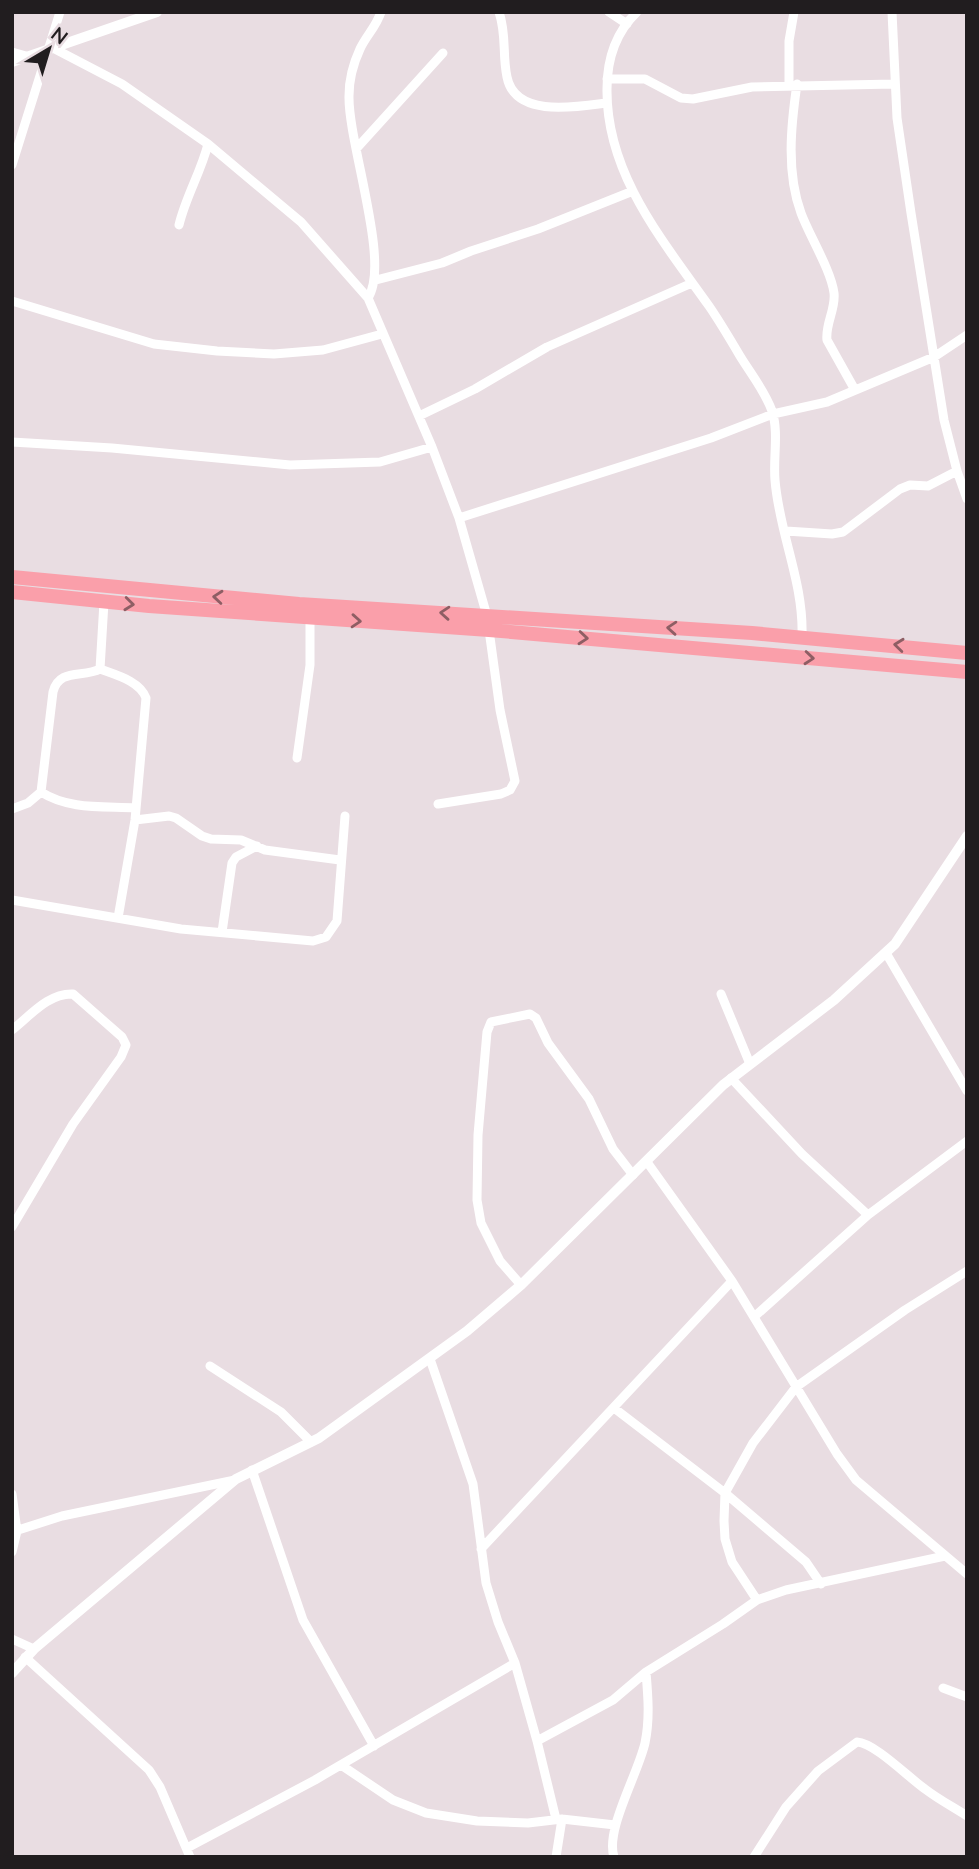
<svg xmlns="http://www.w3.org/2000/svg" width="979" height="1869" font-family="Lato,sans-serif">
<style>
.lines{fill:none;stroke-linecap:round;stroke-linejoin:round}
.minor{stroke:#fff;stroke-width:9}
.tertiary{stroke:#fff;stroke-width:10}
.trunk{stroke:#fa9faa;stroke-width:14}
.oneway{stroke:#8e5e64}
</style>
<rect width="100%" height="100%" fill="#e9dde2"/>
<g class="lines">
<path class="minor" d="M499,12C507,36 502,54 507,77C515,118 576,107 606,103
M609,12L627,24
M637,12C615,33 607,60 607,89C606,174 663,241 709,306C720,322 730,339 740,356C751,374 765,391 772,411C779,432 773,458 775,480C779,533 804,582 802,637
M892,12L897,118L911,213L944,420L957,471L967,499
M53,48L122,84L208,144L301,222L368,298L432,447L459,518L487,616
M12,52L26,56
M607,79H645L681,98L693,99L752,87L894,84
M797,84C791,125 786,172 801,213C809,235 831,270 834,293C836,309 825,324 827,340L855,390
M789,85V41L794,12
M356,149L443,53
M12,165L60,12
M179,225C186,196 201,172 208,144
M376,280L442,263L471,251L538,229L633,191
M368,298C391,263 348,143 349,96C349,80 353,64 360,49C366,36 376,27 381,12
M12,301L154,344L217,351L274,354L323,350L382,334
M419,416L475,389L547,347L692,283
M12,442L112,448L290,465L380,462L432,447
M459,518L711,438L773,414L827,402L934,357L967,335
M786,531L832,534L843,532L900,489L910,485L928,486L957,471
M100,669L104,602
M297,758L310,665V614
M41,792C69,810 104,806 136,808
M438,804L501,794L510,790L515,781L500,710L489,630
M12,809L28,803L41,792L53,692C59,668 83,678 100,669C116,675 140,681 146,698L135,820L118,918
M135,820L169,816L176,818L202,836L211,839L241,840L265,850L340,860
M12,900L181,929L313,941L326,937L337,921L345,816
M222,932L232,863L236,857L257,846
M886,953L967,1091
M721,994L750,1064
M12,1030C30,1016 48,993 73,994L122,1037L126,1045L121,1057L73,1124L12,1227
M731,1078L802,1154L868,1215
M647,1162L732,1281L837,1454L856,1480L967,1574
M521,1285L500,1261L481,1223L477,1200L478,1135L487,1032L491,1022L530,1014L536,1018L548,1043L589,1099L613,1149L633,1175
M754,1317L868,1215L967,1141
M430,1359L473,1484L486,1583L498,1622L515,1663L537,1741L556,1819
M210,1366L281,1412L311,1442
M614,1408L725,1493L806,1562L821,1584
M252,1470L303,1620L374,1746
M12,1494L17,1531L12,1552
M12,1532L62,1516L235,1480
M481,1549L732,1281
M757,1600L732,1562L725,1539L724,1521L725,1493L753,1443L796,1387L905,1310L967,1271
M12,1639L34,1649
M25,1657L149,1770L160,1787L190,1857
M943,1688L967,1697
M537,1741L613,1700L646,1672L723,1624L757,1600L786,1590L945,1556
M341,1765L393,1800L426,1813L477,1821L528,1823L562,1819L615,1825
M187,1848L315,1780L515,1663
M556,1857L562,1819
M614,1857C605,1830 638,1774 645,1743C650,1719 648,1696 646,1672
M754,1857L786,1807L818,1771L857,1742C875,1743 909,1778 925,1789C938,1799 953,1807 967,1816"/>
<path class="tertiary" d="M12,62L157,12
M12,1673L34,1649L236,1479L319,1438L467,1331L521,1285L723,1085L834,1000L895,944L967,836"/>
<path class="trunk" d="M12,577L299,604L752,633L967,653
M12,592L149,606L489,630L967,672"/>
</g>
<defs><path id="oneway-chevron" d="M-2-3.5L2.5 0L-2 3.5" fill="none" stroke-width="1.6" stroke-linecap="round" stroke-linejoin="round" transform="scale(1.75)"/></defs>
<g class="oneway">
<use href="#oneway-chevron" transform="translate(218 597) rotate(-175)"/>
<use href="#oneway-chevron" transform="translate(129 604) rotate(6)"/>
<use href="#oneway-chevron" transform="translate(445 613) rotate(-176)"/>
<use href="#oneway-chevron" transform="translate(356 621) rotate(4)"/>
<use href="#oneway-chevron" transform="translate(672 628) rotate(-176)"/>
<use href="#oneway-chevron" transform="translate(583 638) rotate(5)"/>
<use href="#oneway-chevron" transform="translate(899 645) rotate(-174)"/>
<use href="#oneway-chevron" transform="translate(809 658) rotate(5)"/>
</g>
<rect width="979" height="1869" fill="none" stroke="#211d1f" stroke-width="28"/>
<g transform="translate(49 49) rotate(38)" stroke="#e9dde2" stroke-width="5" paint-order="stroke">
<path d="M0-5L12 26L0 18L-12 26Z" fill="#211d1f"/>
<text y="-10" font-size="19" font-weight="bold" text-anchor="middle" fill="#211d1f">N</text>
</g>
</svg>
